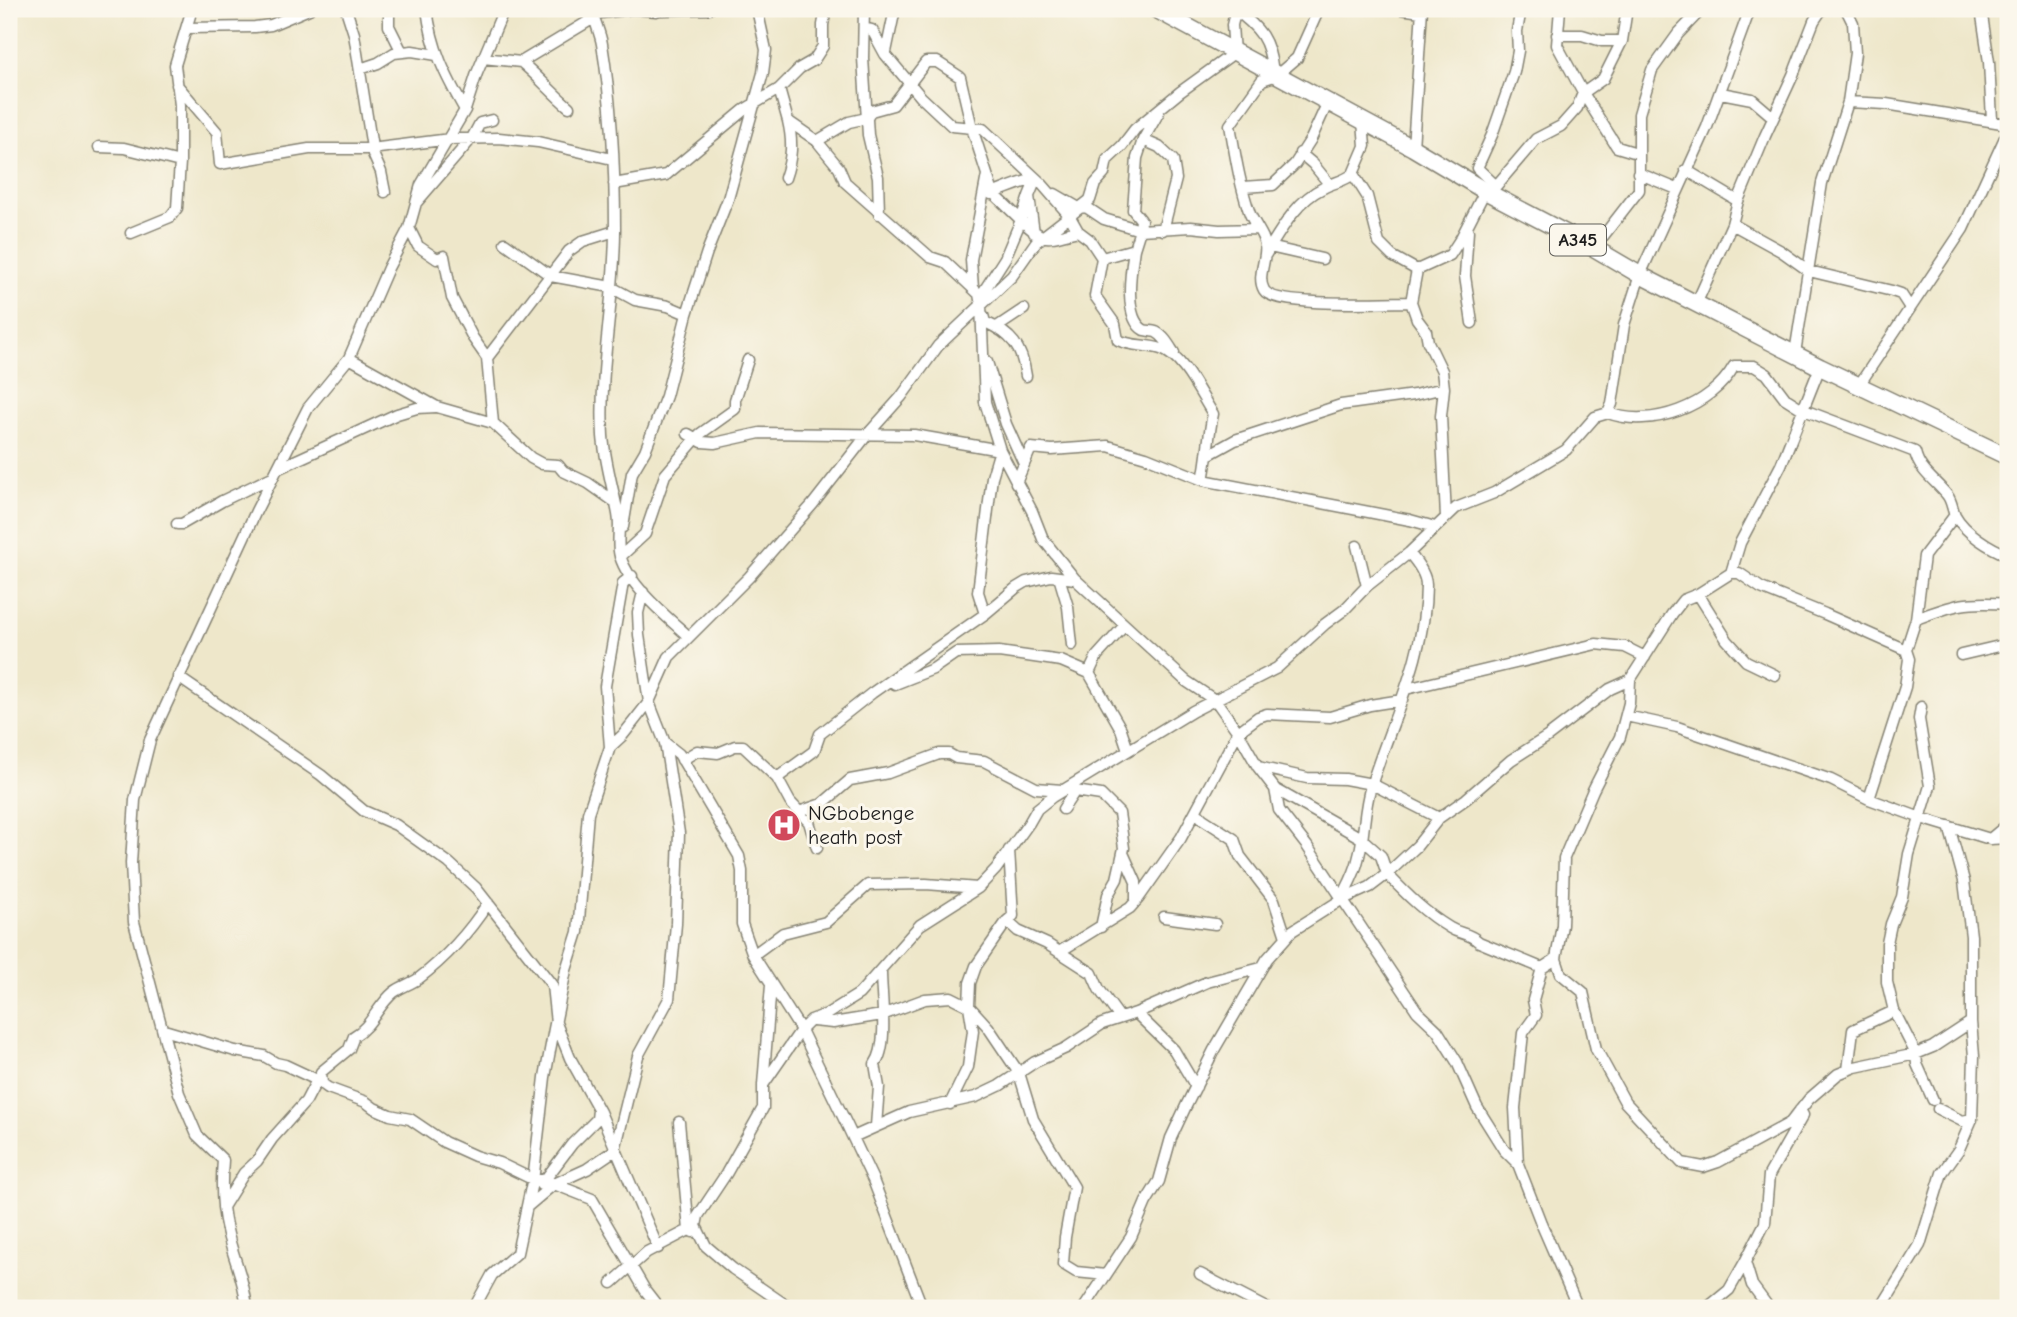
<svg xmlns="http://www.w3.org/2000/svg" width="2017" height="1317" font-family="'Comic Neue',sans-serif">
<style>
.lines{fill:none;stroke-linecap:round;stroke-linejoin:round}
.minor-casing{stroke:#858273;stroke-width:13}
.trunk-casing{stroke:#858273;stroke-width:19}
.minor{stroke:#fff;stroke-width:10}
.trunk{stroke:#fff;stroke-width:16}
.labels{text-anchor:middle;dominant-baseline:central;stroke-width:6;stroke-linejoin:round;paint-order:stroke}
.shield{fill:#fbf7ec;stroke:#5f5e5a;stroke-width:2}
.shield-label{font-size:19px;font-weight:bold;fill:#1c1c1c}
.poi-label{font-size:21px;fill:#1c1c1c;stroke:#fbf7ec;text-anchor:start}
</style>
<rect width="100%" height="100%" fill="#fbf7ec"/>
<filter id="ink" filterUnits="userSpaceOnUse"><feTurbulence type="fractalNoise" baseFrequency=".0143" numOctaves="2"/><feDisplacementMap in="SourceGraphic" scale="14" xChannelSelector="R" yChannelSelector="G"/><feConvolveMatrix kernelMatrix="1 2 1 2 8 2 1 2 1" color-interpolation-filters="sRGB"/></filter>
<filter id="wash" filterUnits="userSpaceOnUse"><feTurbulence type="fractalNoise" baseFrequency=".00686" numOctaves="4" result="noise"/><feDisplacementMap in="SourceGraphic" scale="28" xChannelSelector="R" yChannelSelector="G"/><feGaussianBlur stdDeviation="1.57" result="paint"/><feColorMatrix in="noise" values="0 0 0 0 0 0 0 0 0 0 0 0 0 0 0 0 0 1.4 0 .05"/><feComposite in="paint" operator="in"/></filter>
<g filter="url(#wash)">
<rect width="100%" height="100%" fill="#eee7ca"/>
</g>
<g filter="url(#ink)">
<g class="lines">
<defs>
<path id="minor" d="M346,9L354,34L373,154L381,172L385,192
M389,9V26L402,52
M427,9C432,49 445,75 465,110
M492,9L502,14
M592,9C594,21 600,32 602,44C612,105 615,168 615,230C615,299 599,367 603,436C605,462 613,488 618,514C621,528 616,543 620,556C629,586 666,616 688,636
M864,9L863,58L868,135L878,177L879,214
M881,9H883
M1234,9C1260,28 1269,39 1273,72
M1319,9L1297,58L1277,75L1262,80L1230,125C1235,154 1240,186 1250,214C1254,223 1259,229 1263,238C1271,254 1255,275 1264,290C1274,308 1387,302 1411,302
M1401,9L1421,12
M1560,9L1557,45L1583,93L1617,147L1637,153
M1981,9L1989,62L1992,120
M661,10L709,9
M593,14L633,9L656,11L662,9
M187,28L255,27L271,25L309,9
M864,28L872,30L885,54L921,97L952,126L983,129L1042,184L1069,215L1078,231L1090,240L1102,258
M1557,35H1582L1602,41H1622
M886,52L895,9
M483,58L521,62L594,18
M521,62C539,77 552,93 569,107
M360,69L378,63L394,53L412,51L437,55
M177,85L217,132L220,164L309,149H371L450,139L499,138L538,142L612,159
M779,89L788,121L817,141L839,168L845,182L930,257L945,262L979,294L980,300
M1721,93L1752,99L1773,117
M1848,102L1886,104L2008,124
M1363,121L1365,146L1353,174L1367,196L1379,243L1392,256L1417,270
M1143,140L1159,147L1173,160L1176,179L1163,230
M817,141L849,122L867,118L871,111L893,105L926,62H937L960,77L972,128L993,193L1021,220L1005,258L980,297
M99,147L124,148L180,162
M1413,148L1422,9
M1300,153L1313,164L1330,185
M1686,170L1738,201
M1638,173L1677,189
M785,178C792,158 793,142 788,121
M614,184L666,175L744,110L779,89L800,68L814,60L823,46V25L826,9
M1496,186L1477,168L1492,135L1514,72L1518,51L1517,31L1521,9
M1243,187L1273,185L1295,164L1311,139L1328,102
M991,194C1006,189 1019,182 1036,179
M1055,194L1079,208L1086,207L1104,219L1140,230L1141,220L1133,210L1137,158L1143,140L1159,112
M1029,196L1021,220C1047,245 1047,237 1078,231
M416,203L472,138L480,123L492,120
M1732,224L1781,251L1809,271L1892,291L1901,294L1910,308
M409,228L418,246L437,259L444,256L452,298L473,338L487,358L493,423
M1468,231L1465,276L1472,323
M131,233L170,217L177,208L180,162V105L175,65L192,9
M1034,233L1029,196L1036,179
M505,243L551,276L611,287L635,300L668,306L687,314
M1265,246L1322,259
M1594,248L1639,190V114L1652,70L1678,34L1702,9
M1134,249C1131,269 1123,318 1144,330C1148,331 1152,331 1156,332C1164,336 1169,345 1174,353
M1266,254C1281,230 1296,201 1323,188C1334,182 1343,182 1353,174
M1102,258L1095,296L1115,324L1118,340C1133,347 1146,344 1161,349C1183,356 1200,394 1213,414C1208,436 1208,457 1203,480
M1102,258L1134,249L1140,230L1191,227L1219,230L1257,229
M1417,270L1450,255L1461,238L1485,191L1496,186L1536,139L1561,126L1577,108L1583,93L1603,79L1622,41L1626,15L1623,9
M1417,270L1411,302L1417,319L1426,331L1428,342L1442,371L1444,388L1441,416L1446,517
M973,288L971,260L987,175
M1697,302L1732,224L1738,201L1765,136L1793,75L1814,21L1822,9
M981,305L985,402L1000,450L1032,511L1043,539L1075,579L1186,681L1216,701L1238,732L1258,767L1275,789L1279,810L1307,846L1417,1011L1437,1030L1457,1062L1477,1107L1504,1150L1518,1164
M983,315L985,322C1012,334 1022,347 1026,376
M997,327L1024,309
M1795,353L1822,183L1848,102L1855,53L1853,23L1846,9
M349,358L437,407L493,423L531,458L542,464L558,465L563,471L588,483L615,502
M487,358L569,251L583,241L615,231
M987,362L1006,424L1024,464
M1859,385L1963,229L2008,131
M1608,413C1651,429 1712,406 1734,366H1754L1767,374L1785,398L1804,410L1915,452C1919,471 1935,480 1947,495C1952,501 1952,509 1955,515C1964,532 1991,549 2008,555
M688,434L702,442L715,443L760,433L914,435L1000,450
M1208,455L1235,440L1341,405L1414,395L1444,388
M277,469L397,414L417,408L436,407
M1016,483L1031,448L1052,450L1108,446L1146,457L1203,480L1410,520L1435,527
M177,524H182L222,501L272,477
M623,527L632,473L645,451L666,396L687,314L707,252L728,199L763,73L766,50L757,9
M1357,546L1367,586
M620,557L645,534L665,475L700,434L735,409V400L748,360
M1731,573L1740,543L1781,465L1820,367
M1059,577L1068,607L1072,645
M1698,594L1727,640L1746,661L1775,675
M985,614L978,592L992,477L1000,450
M1916,619C1955,604 1966,601 2008,604
M1906,650L1825,614L1761,588L1739,573H1731L1698,594L1683,600L1672,614L1630,680L1629,703L1620,737L1593,790L1564,858L1562,925L1556,959L1561,974L1583,992L1596,1049L1625,1102L1682,1163L1703,1167L1718,1162L1790,1123L1809,1099L1838,1074L1855,1067L1916,1054L1933,1047L1971,1022
M1961,655L2008,644
M1089,673L1097,656L1125,625
M178,677L321,775L364,811L396,825L449,863L476,888L552,985L556,1023L570,1058L600,1112L658,1248
M895,684L933,669L956,653L999,652L1061,661L1089,673L1121,729L1128,750
M1406,689L1596,644L1625,647L1645,657
M1921,707L1919,719L1930,786L1909,854L1902,897L1891,924L1887,943V982L1894,1011L1916,1054L1917,1064L1933,1100
M1626,716L1677,727L1831,780L1869,799L1921,818L1990,839L2008,838
M610,747L623,735L649,702L639,635L638,613L643,592
M682,760L697,751L718,753L735,746H743L777,778L790,802L809,822L817,848
M1258,767L1307,778L1345,779L1372,784L1439,818
M777,778L814,751L820,734L872,693L985,614L1016,588L1026,582L1051,576L1075,579
M1275,789L1361,838L1381,856L1387,874L1417,846L1439,818L1466,799L1511,760L1547,737L1610,689L1630,680
M1869,799L1905,687L1909,659L1906,650L1916,619L1924,556L1955,515
M1063,809L1075,791L1101,795L1119,813L1124,848L1117,879L1108,895L1101,927
M799,812L822,804L850,780L888,773L939,754H949L956,758L984,761L1036,788L1062,790
M1196,812L1203,819L1234,839L1240,856L1274,900L1286,937
M1990,839L2008,824
M1123,853L1136,882V901
M1341,900C1347,887 1355,874 1358,860C1365,836 1363,811 1371,786C1391,721 1426,656 1426,585C1426,574 1416,561 1409,553
M1164,917L1215,924
M1007,921L1018,931L1047,944L1092,973L1099,989L1120,1018
M1059,952L1130,908L1138,899L1181,838L1238,732L1258,717L1267,714L1330,717L1370,705L1402,700
M753,955L783,933L826,922L868,885L926,884L978,888
M1542,968L1533,1000L1536,1015L1523,1033L1515,1108L1518,1164L1541,1223L1578,1308
M1136,1013L1174,1050L1196,1087
M813,1021L833,1023L882,1015L925,999L951,997L969,1006L988,1027L1019,1073L1033,1119L1074,1187L1065,1237L1063,1264L1076,1272L1106,1275
M164,1030L235,1051L264,1056L276,1063L285,1065L317,1080L328,1088L366,1102L374,1108L390,1115L410,1119L444,1142L475,1156L499,1163L532,1179L544,1180L592,1199L645,1290L659,1308
M1848,1070L1853,1030L1894,1011
M322,1084L321,1072L349,1049L354,1036C372,1026 377,1006 394,992C401,987 410,984 418,979C447,957 468,934 488,903
M763,1085L771,985
M950,1104L968,1067L973,1031L969,1006L970,983L976,966L1007,921L1013,916L1009,850
M1938,1109L1962,1121L1972,1119L1974,1056L1971,1022V936L1964,881L1949,826
M679,1122L689,1230
M876,1126L879,1087L875,1064C889,1046 881,995 881,972
M853,1137L909,1112L976,1097L999,1086L1035,1062L1066,1048L1102,1024L1136,1013L1207,982L1261,968
M541,1185L572,1144L597,1119L598,1110
M528,1206L554,1184L587,1169L615,1150L638,1056L669,999L676,924L679,833L665,743
M223,1207L244,1173L257,1161L272,1139L306,1101L317,1080
M1745,1262L1765,1223L1769,1175L1803,1115L1800,1110
M1200,1274L1266,1308
M612,1283L647,1252L689,1230L693,1232
M247,1308C244,1277 233,1259 227,1230C221,1206 221,1184 223,1160L197,1135L179,1093L134,922L131,863L135,800L150,740L256,511L308,408L349,358L388,268L409,228L421,185L465,110L477,73L504,9
M474,1308L492,1275L517,1253L534,1173L545,1077L554,1029L566,970L578,932L588,813L610,747L605,686L623,583L632,576
M790,1308L733,1269L706,1246L696,1226L698,1216L726,1174L763,1108V1085L801,1030L811,1020L827,1014L859,994L920,925L978,888L996,869L1029,823L1037,809L1052,797L1193,711L1277,668L1325,624L1344,610L1367,586L1409,553L1456,508L1494,493L1566,450L1595,417L1608,413L1612,404L1624,325L1640,275L1707,127L1750,9
M925,1308L919,1299L873,1180L846,1123L801,1030L753,955L742,924V871L739,856L679,754L665,743L649,702L669,657L749,577L813,504L867,435L901,397L938,346L1012,276L1036,242L1090,200L1095,184L1104,174L1107,160L1122,146L1135,129L1180,92L1234,53L1232,25L1236,9
M1084,1308L1131,1237L1146,1202L1159,1181L1171,1138L1186,1106L1214,1050L1267,959L1292,931L1341,900L1370,887L1387,874C1407,895 1425,913 1450,928C1461,935 1468,932 1479,942L1542,968L1556,959
M1707,1308L1729,1290L1745,1262L1752,1285L1769,1308
M1881,1308L1920,1245L1942,1173L1959,1149L1972,1119"/>
<path id="trunk" d="M1155,9L1413,148L1485,191L1594,248L1640,275L1820,367L2008,457"/>
</defs>
<use href="#minor" class="minor-casing"/>
<use href="#trunk" class="trunk-casing"/>
<use href="#minor" class="minor"/>
<use href="#trunk" class="trunk"/>
</g>
</g>
<defs>
<symbol id="hospital-disc" viewBox="-11 -11 22 22"><circle r="9.5" fill="#d1495b" stroke="#fbf7ec"/><path d="M-5-5h3v3.5h4V-5h3V5h-3V1.5h-4V5h-3Z" fill="#fff"/></symbol>
</defs>
<g fill-rule="evenodd">
<use href="#hospital-disc" x="765" y="806" width="38" height="38"/>
</g>
<g class="labels">
<rect class="shield" x="1550" y="224.5" width="56" height="31" rx="5"/>
<g class="shield-label">
<text x="1578" y="240">A345</text>
</g>
<g class="poi-label">
<text x="808" y="813">NGbobenge<tspan x="808" dy="24">heath post</tspan></text>
</g>
</g>
<rect width="2017" height="1317" fill="none" stroke="#fbf7ec" stroke-width="35"/>
</svg>
